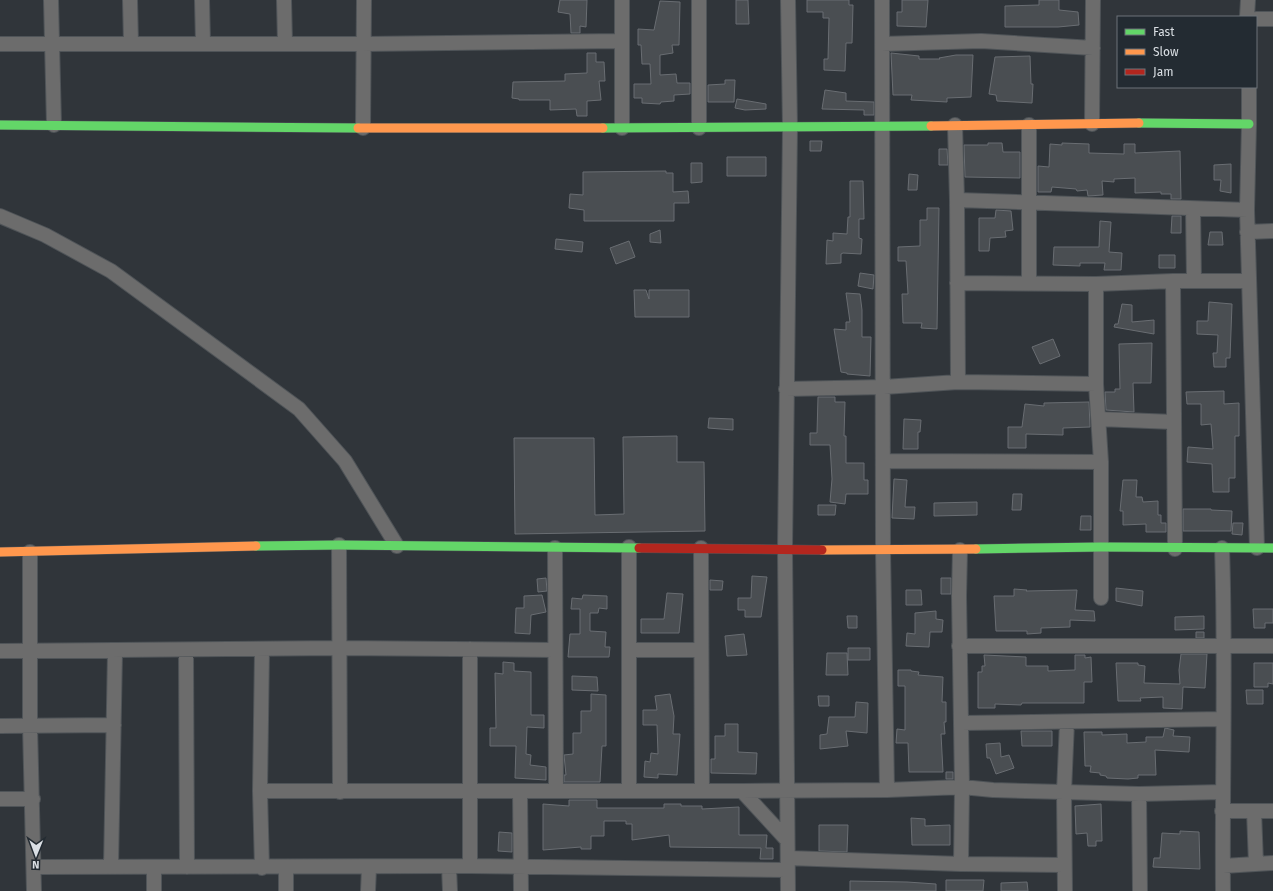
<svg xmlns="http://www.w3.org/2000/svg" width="1273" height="891" font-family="'Fira Sans',sans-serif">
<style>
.building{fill:#4a4e52;stroke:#696d72}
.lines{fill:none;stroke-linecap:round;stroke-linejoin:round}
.street-casing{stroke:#4f5458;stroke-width:16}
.fast-casing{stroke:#4f5458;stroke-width:10}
.slow-casing{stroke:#4f5458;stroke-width:10}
.jam-casing{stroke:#4f5458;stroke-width:10}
.street{stroke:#6c6c6c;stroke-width:14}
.fast{stroke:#63d668;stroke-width:9}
.slow{stroke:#ff974d;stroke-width:9}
.jam{stroke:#b3261e;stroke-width:9}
</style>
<rect width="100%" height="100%" fill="#30353a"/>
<path class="building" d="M560,0H587L586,27L580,26V33H571L570,14L558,12Z
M736,0H748L749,24H736Z
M807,0H849V5H853L852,43H846L845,71L824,70V59H828L829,18H823V12H807Z
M902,0H928L926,27L897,26V12H902Z
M1039,0H1059V10L1078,12L1079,25L1058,27H1005V6L1039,5Z
M660,1L680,2L679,45H672L673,53L660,55V75L676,74L677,83H690V94L674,95V101L661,102L660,104L642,103V98H634V84H651L650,64H642L641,45H638V29L654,30Z
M587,53H596V62H604L605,81H599L601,100L587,101V116H577L576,109L550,110V100H519V99L512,98L513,82L565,81V74L587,73Z
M891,53L919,56V59H940L939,58L956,55H973L971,97L947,98V102L911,100L912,95H893Z
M1030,56L1031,84H1033L1032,103L997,101L996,95L989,94L995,57Z
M725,80H735L734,102H708V85L725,84Z
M825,90L846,93V101L874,102V115H864V110L822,109Z
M737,99L766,104V109L745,110L735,108Z
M810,141H822L821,151H810Z
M988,143H1002L1003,152H1020V178L965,177L964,145H988Z
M1062,143L1089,144V153L1124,154V144H1135V153L1180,151L1181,199H1171V194H1161V192L1135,193V178L1114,179V182L1102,181L1103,195L1088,196L1087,190L1077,191L1076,189L1052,187L1051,192H1038V166L1049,167L1050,144L1062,145Z
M939,149H947L948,165H939Z
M727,157H766V176H727Z
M691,163H702V182L691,183Z
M1231,164V193L1220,191L1221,180H1214V165Z
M666,171V173H673V192L688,191L689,203H674V221H584V210L569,208L570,194L583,195V172Z
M909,174L918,175L917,190H908Z
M850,181H863L864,219H859V238L862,239L861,254L843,253L841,254V263L826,264L827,240L833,241V233L847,234L848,217H850Z
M927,208H939L937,329L921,328L922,323H903L902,294H908L906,261H898V247L920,246V220H927Z
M996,210L1011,211L1013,230L1005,231L1006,237L990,238L989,251H979V218H995Z
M1172,216H1181V233H1171Z
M1100,221L1111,222L1109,252L1122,253L1121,270H1104L1105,263H1080V266L1053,265L1054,247H1099Z
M660,230L661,243L650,242V234Z
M1210,232H1222L1223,245H1208Z
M556,239L583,242L582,252L555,249Z
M629,241L635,257L616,264L610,248Z
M1159,255H1175V268H1159Z
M860,273L874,275L873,289L858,286Z
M634,290H646L649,299V290H689V317H635Z
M846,293L860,294L862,310V337H871L870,376L847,374V373L841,372L834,329L846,330V322H850Z
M1209,302L1232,304L1230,358H1226V367H1214L1213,353H1217L1218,335L1197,334V321H1208Z
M1122,304L1132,305V322L1154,320V334L1114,327L1115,324H1118Z
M1053,339L1060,356L1040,364L1032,347Z
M1152,343L1151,383H1133L1134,412L1106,410L1105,392H1115V389H1120L1119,344Z
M1224,391V404L1239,403V436H1235V478H1229V492H1213L1212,464L1187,462L1188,447L1213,449L1211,424L1201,425V404H1187L1186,392Z
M818,397H835V402H845L844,436H846V463H864V480H868V494H846L845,504L830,502L832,479L830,445H810V433H817Z
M1089,402L1090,427L1063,428V435L1026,434V448H1008V427H1022L1025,404L1044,406V403Z
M709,418L733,419V430L708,428Z
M904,419L921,420L920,432H918V449H903Z
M677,436V462H704L705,531L515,534L514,438H594L595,515L624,514L623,437Z
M894,479L907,480L905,507H915L914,519L892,518Z
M1123,480H1137L1136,497H1142L1143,502L1158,501V515H1161V523H1166V532H1146V524L1123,525V511H1120Z
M1013,494H1022L1021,510H1012Z
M977,502V515L934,516V503Z
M818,505H836L835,515H818Z
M1183,509H1211V510L1232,511L1231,531H1183Z
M1081,516H1091V530H1080Z
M1233,523H1243L1242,535L1232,534Z
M752,576L767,577L761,617H745V610H738V598H751Z
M546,578L547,591L538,592L537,579Z
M941,578H951V594H941Z
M710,580L723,581L722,590H710Z
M1116,588L1143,591L1142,606L1116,601Z
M1014,589L1027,590L1026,591L1077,590L1075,610L1094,611L1095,621L1070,620V627L1041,628V633L1027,634V631H996L994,596H1014Z
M906,590H921L922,605H906Z
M667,593L683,594L679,633H641V619H664Z
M542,595L546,612L531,615L530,634L515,633L516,608H524V596Z
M583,595L607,596V609L599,608L598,613H590V631L606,632L605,647H610L609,657H568L570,634H580V609H571L572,598L582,599Z
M1253,609H1273V623H1265V628H1254Z
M936,611V619L943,620L942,632H930L929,647L906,646L907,633L915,634V613Z
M847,616H857V628H848Z
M1204,616V629L1175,630V617Z
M1196,632H1204V638H1196Z
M744,634L747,655L727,656L725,636Z
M848,648H870V660H848Z
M827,653H847L848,675H826Z
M1181,654H1207L1205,688L1183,687L1182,709L1163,708V697L1140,698L1141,701H1118L1116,663H1138V665L1145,666L1144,683L1180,684L1179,670Z
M984,655L1026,657V666H1048V671L1075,670V655H1085V658L1091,657L1092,682H1084V703H1022L1021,705L995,704V708H978V672H982V666H985Z
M503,662L514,663V671L531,672V715H544V728L527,727L526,754L531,755L530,765L546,767V780L515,778L516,746H490V728H496L495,673L503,674Z
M1254,663H1273V684L1268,683V687H1254Z
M898,670H911V671L919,672L918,675L943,677L942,702H946V722H944L945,734H941L943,772H909L908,743H896L897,729L905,730V686H898Z
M572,676L597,677L598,691L572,690Z
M1246,690H1263V704H1247Z
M591,694L606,695V746H602L600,782H564V775H566L564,755L573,754V733H581V711H591Z
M670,694L674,716L673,734H680L677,775L658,774V778L644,777L645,761L650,762L651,753L658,754L657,725H643V710H657L655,696Z
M818,696H829V706H819Z
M856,702L868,703L867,733L846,731L848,746L820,749V735L827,734L829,717H855Z
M725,724H738V752L757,753L756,774L711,773V759H715V736H725Z
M1165,728L1174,730L1173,736L1190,737L1189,752L1155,750L1156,775H1138V778L1128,779L1107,778L1106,776L1100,775V773L1090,772L1091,766H1085L1084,732H1102V735L1127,734V743L1146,742V737H1163Z
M1021,731H1052V746H1022Z
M1000,743L1001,757L1009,755L1014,768L996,774L990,758H987L986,744Z
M946,772H953V779H946Z
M569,800H597V808H664V804H681V806H702V809L739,807V835H767L766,848H773V859H760L761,848L670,847L669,835L632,840V824H626V821H604V836H591V849H581V847L543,850V804L569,806Z
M1101,804L1102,841H1096V846H1088L1087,833L1076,834L1075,806Z
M911,818L925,819V826L950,825V845H912Z
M819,825H848L847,852L819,851Z
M1180,831L1199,832L1200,869L1153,867L1154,858H1160L1162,833L1180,834Z
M499,832L512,833V852L498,851Z
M946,880H984L983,891H946Z
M850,881L907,882L936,884V891H850Z
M1027,882L1028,891H1001V883Z"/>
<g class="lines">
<defs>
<path id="street" d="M51,0L54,125
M130,0L131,43
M202,0L203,43
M284,0L285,43
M622,0V128
M882,0L883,551L887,790
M1247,17L1248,0
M1256,19H1273
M0,44H364L622,41
M882,44L981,41L1093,48
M1249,87V124L1247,210L1257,548
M1092,124L1093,0
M955,125L957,200L958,382
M1029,125V282
M363,128L364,0
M699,128V0
M957,200L1247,210
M1193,209L1194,281
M0,216L45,235L111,271L299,409L345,461L397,546
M1247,232L1273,231
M1173,281L1175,549
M957,283L1096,284L1173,281H1249
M1096,284V384L1101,462V598
M786,389L884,387L958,382L1096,384
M1099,419L1174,422
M883,461L1101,462
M339,545L340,792
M629,547V650
M555,548L556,790
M701,548L702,790
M1222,548C1226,663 1222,777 1223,891
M960,550L959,596L962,787L961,864
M30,552V726L34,891
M959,646H1273
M470,649V866
M186,650L187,867
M262,650L260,791L262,868
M0,651L340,648L554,650
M961,723L1223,719
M0,726L114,725
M629,790V650H701
M260,791H742L887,790L962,787L993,790L1139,794L1222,792
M520,791L521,891
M742,791L787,840
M1139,794L1140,891
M0,799H33
M1222,811H1273
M1254,811L1256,864
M788,858L961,864L1064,865
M1223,866L1273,863
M34,867L470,866L787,870
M111,867L115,652
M154,867V891
M449,867L450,891
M286,868V891
M368,891L369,868
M788,891L785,549L790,128L788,0
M1065,891L1064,792L1067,722"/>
<path id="fast" d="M1139,123L1249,124
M0,125L358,128
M603,128L931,126
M256,546L339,545L639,548
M976,549L1101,547L1273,548"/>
<path id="slow" d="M931,126L1139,123
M358,128H603
M822,550L976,549
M0,552L256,546"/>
<path id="jam" d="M639,548L822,550"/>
</defs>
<use href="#street" class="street-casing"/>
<use href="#fast" class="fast-casing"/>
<use href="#slow" class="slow-casing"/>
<use href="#jam" class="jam-casing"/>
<use href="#street" class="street"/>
<use href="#fast" class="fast"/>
<use href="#slow" class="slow"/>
<use href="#jam" class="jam"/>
</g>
<rect x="1117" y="16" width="140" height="72" fill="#232b32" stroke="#6c7379"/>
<rect x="1125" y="29" width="20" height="6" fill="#63d668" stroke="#6c7379"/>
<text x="1153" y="36" font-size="12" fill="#dadfe4">Fast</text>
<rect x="1125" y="49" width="20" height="6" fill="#ff974d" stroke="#6c7379"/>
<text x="1153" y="56" font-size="12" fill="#dadfe4">Slow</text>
<rect x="1125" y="69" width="20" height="6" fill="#b3261e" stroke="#6c7379"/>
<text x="1153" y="76" font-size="12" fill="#dadfe4">Jam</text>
<g transform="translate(36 855) rotate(181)" stroke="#232b32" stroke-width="3" paint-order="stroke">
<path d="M0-3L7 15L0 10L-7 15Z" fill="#dadfe4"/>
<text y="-6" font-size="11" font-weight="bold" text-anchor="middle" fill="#dadfe4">N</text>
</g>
</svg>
